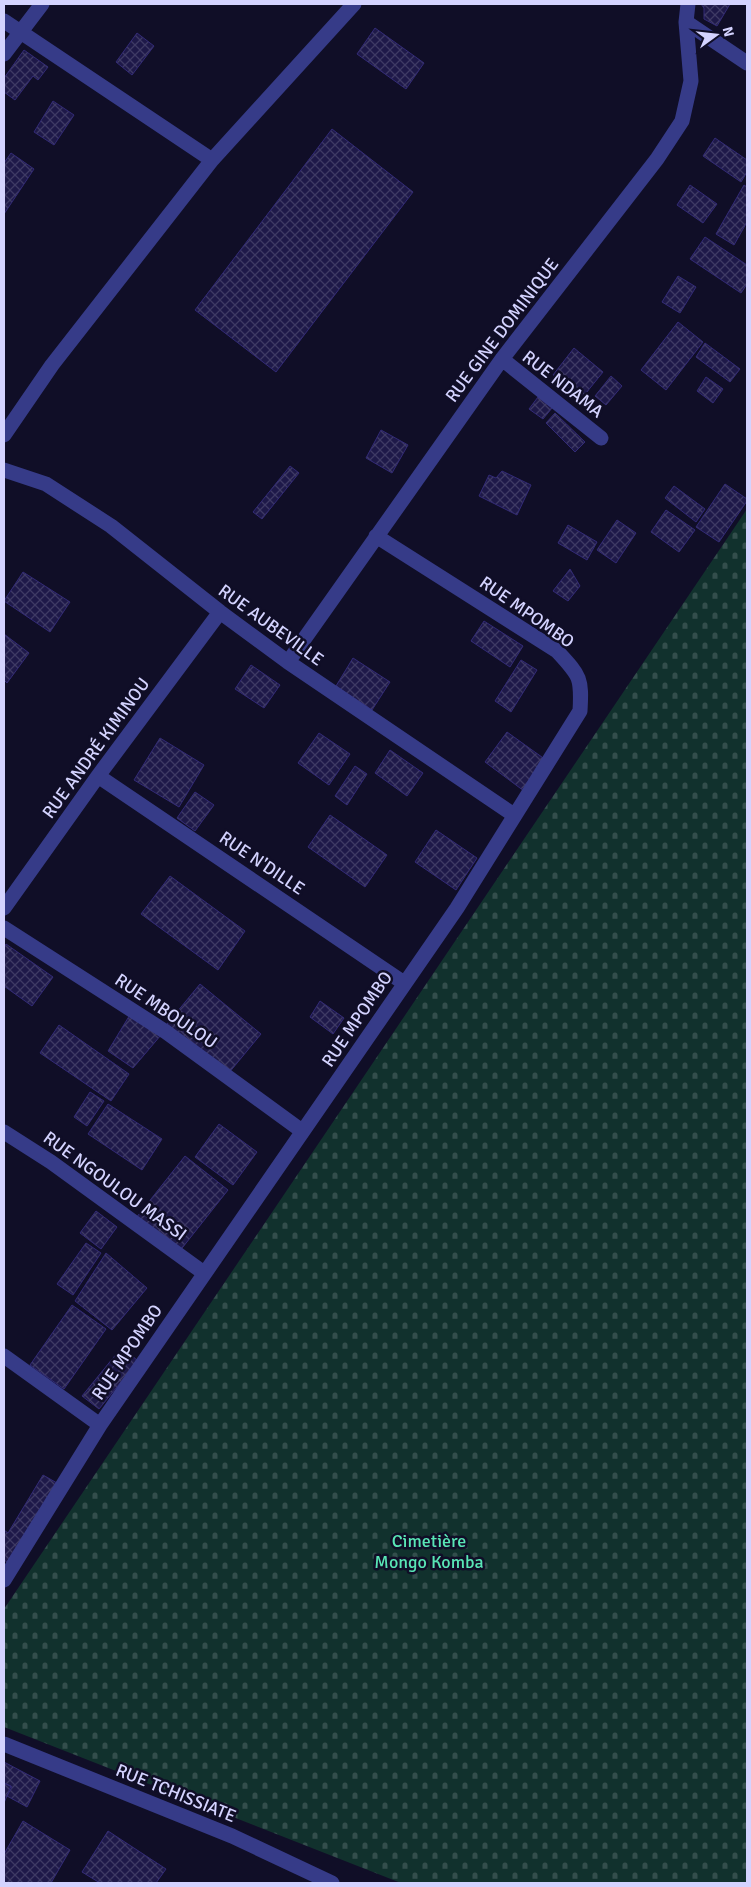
<svg xmlns="http://www.w3.org/2000/svg" width="751" height="1887" font-family="Signika,sans-serif">
<style>
.cemetery{fill:url(#cemetery-stones)}
.building{fill:url(#building-cross-hatch);stroke:#322a76}
.lines{fill:none;stroke-linecap:round;stroke-linejoin:round}
.minor{stroke:#363b88;stroke-width:15}
.labels{text-anchor:middle;dominant-baseline:central;stroke-width:5;stroke-linejoin:round;paint-order:stroke}
.street-label{font-size:18px;fill:#d4d3ff;stroke:#100e27}
.park-label{font-size:18px;fill:#59e6b6;stroke:#100e27}
</style>
<defs>
<pattern id="cemetery-stones" width="16" height="16" patternUnits="userSpaceOnUse" patternTransform="scale(1.25)"><rect width="16" height="16" fill="#11312d"/><path d="M2 7V4a2 2 0 0 1 4 0v3zM10 15v-3a2 2 0 0 1 4 0v3z" fill="#334e4c"/></pattern>
<pattern id="building-cross-hatch" width="8" height="8" patternUnits="userSpaceOnUse" patternTransform="scale(1.25)"><rect width="8" height="8" fill="#1e1949"/><path d="M0 0l8 8M0 8l8-8" fill="none" stroke="#3e3a64"/></pattern>
</defs>
<rect width="100%" height="100%" fill="#100e27"/>
<path class="cemetery" d="M747,509V1883H401L4,1727V1609Z"/>
<path class="building" d="M701,4H730L717,26L704,19V8Z
M375,28L424,63L406,89L357,54Z
M137,33L154,46L132,75L116,62Z
M24,50L48,67L38,80L33,76L15,100L4,92V78Z
M53,101L74,115L54,145L34,132Z
M332,129L413,192L276,372L195,310Z
M715,138L747,160V172L741,182L703,156Z
M11,153L34,169L4,214V163Z
M690,185L717,204L703,223L677,205Z
M744,185L747,187V222L734,245L716,234Z
M705,237L747,265V284L741,293L690,259Z
M678,276L696,287L680,313L662,302Z
M678,322L703,342L666,390L641,370Z
M705,343L740,369L730,382L696,357Z
M574,348L603,372L582,398L553,375Z
M611,376L622,386L606,405L595,396Z
M706,377L723,389L713,403L697,391Z
M538,397L552,408L543,419L529,409Z
M555,413L585,442L575,452L546,423Z
M381,430L408,445L392,473L366,458Z
M290,466L299,473L262,519L253,512Z
M502,471L531,485L517,515L479,496L489,475L496,478Z
M725,484L747,499V501L719,542L696,527Z
M674,486L705,509L696,522L665,498Z
M666,510L695,530L679,552L651,532Z
M617,520L636,533L616,563L597,550Z
M568,525L597,542L587,560L558,543Z
M570,569L580,586L568,601L553,591Z
M23,572L70,602L50,632L4,601Z
M484,621L523,646L510,667L471,641Z
M4,634L29,653L7,683L4,680Z
M353,658L390,682L372,710L336,686Z
M521,660L537,670L511,712L495,701Z
M251,665L280,685L264,708L235,689Z
M507,732L546,760L524,791L485,762Z
M319,733L350,754L329,785L298,763Z
M160,738L204,765L179,807L134,780Z
M390,750L423,773L407,796L375,773Z
M355,766L367,774L347,805L335,796Z
M195,792L214,805L195,831L177,818Z
M330,815L387,855L365,887L308,847Z
M436,830L477,858L456,890L415,862Z
M170,876L245,931L218,970L141,914Z
M6,944L53,977L32,1006L4,986V948Z
M200,984L261,1034L228,1074L167,1024Z
M320,1001L344,1018L333,1034L310,1017Z
M131,1013L161,1035L133,1068L108,1051Z
M59,1025L129,1074L111,1101L40,1053Z
M90,1092L104,1101L87,1126L74,1117Z
M108,1104L162,1139L142,1170L88,1134Z
M219,1124L257,1152L233,1185L195,1157Z
M185,1156L228,1190L179,1252L136,1218Z
M96,1211L117,1227L101,1249L80,1233Z
M86,1243L101,1253L73,1295L57,1284Z
M106,1253L147,1288L112,1330L75,1301Z
M72,1305L106,1329L64,1389L30,1365Z
M122,1347L138,1361L99,1409L82,1396Z
M43,1475L57,1483L7,1562L4,1560V1530L8,1533Z
M4,1762L40,1781L27,1807L7,1796L12,1787L4,1783Z
M4,1783L11,1786L4,1803Z
M23,1821L70,1850L51,1883H4V1854Z
M108,1831L166,1869L156,1883H100L82,1872Z"/>
<g class="lines">
<path class="minor" d="M4,21L212,160
M686,22L747,63
M4,54L42,4
M502,359L601,438
M4,435L52,365L212,160L354,4
M4,470L46,484L111,526L220,612L288,662L514,815
M288,662L502,359L657,159L682,121L691,81L686,22L688,4
M98,776L404,983
M4,908L98,776L220,612
M4,928L166,1032L302,1131
M4,1132L51,1162L204,1273
M4,1356L100,1425
M4,1580L100,1425L457,908L580,711C582,677 580,676 557,651L376,536
M4,1744L232,1836L332,1883"/>
</g>
<g class="labels">
<g class="street-label">
<text transform="translate(502 330) rotate(-53)">RUE GINE DOMINIQUE</text>
<text transform="translate(563 384) rotate(38)">RUE NDAMA</text>
<text transform="translate(527 612) rotate(35)">RUE MPOMBO</text>
<text transform="translate(271 625) rotate(36)">RUE AUBEVILLE</text>
<text transform="translate(96 748) rotate(-54)">RUE ANDRÉ KIMINOU</text>
<text transform="translate(262 863) rotate(34)">RUE N'DILLE</text>
<text transform="translate(166 1011) rotate(34)">RUE MBOULOU</text>
<text transform="translate(357 1019) rotate(-56)">RUE MPOMBO</text>
<text transform="translate(115 1186) rotate(36)">RUE NGOULOU MASSI</text>
<text transform="translate(127 1352) rotate(-56)">RUE MPOMBO</text>
<text transform="translate(176 1793) rotate(22)">RUE TCHISSIATE</text>
</g>
<g class="park-label">
<text x="429" y="1541">Cimetière<tspan x="429" dy="21">Mongo Komba</tspan></text>
</g>
</g>
<rect width="751" height="1887" fill="none" stroke="#d4d3ff" stroke-width="10"/>
<g transform="translate(716 35) rotate(75)" stroke="#100e27" stroke-width="4" paint-order="stroke">
<path d="M0-4L9 19L0 12L-9 19Z" fill="#d4d3ff"/>
<text y="-8" font-size="14" font-weight="bold" text-anchor="middle" fill="#d4d3ff">N</text>
</g>
</svg>
